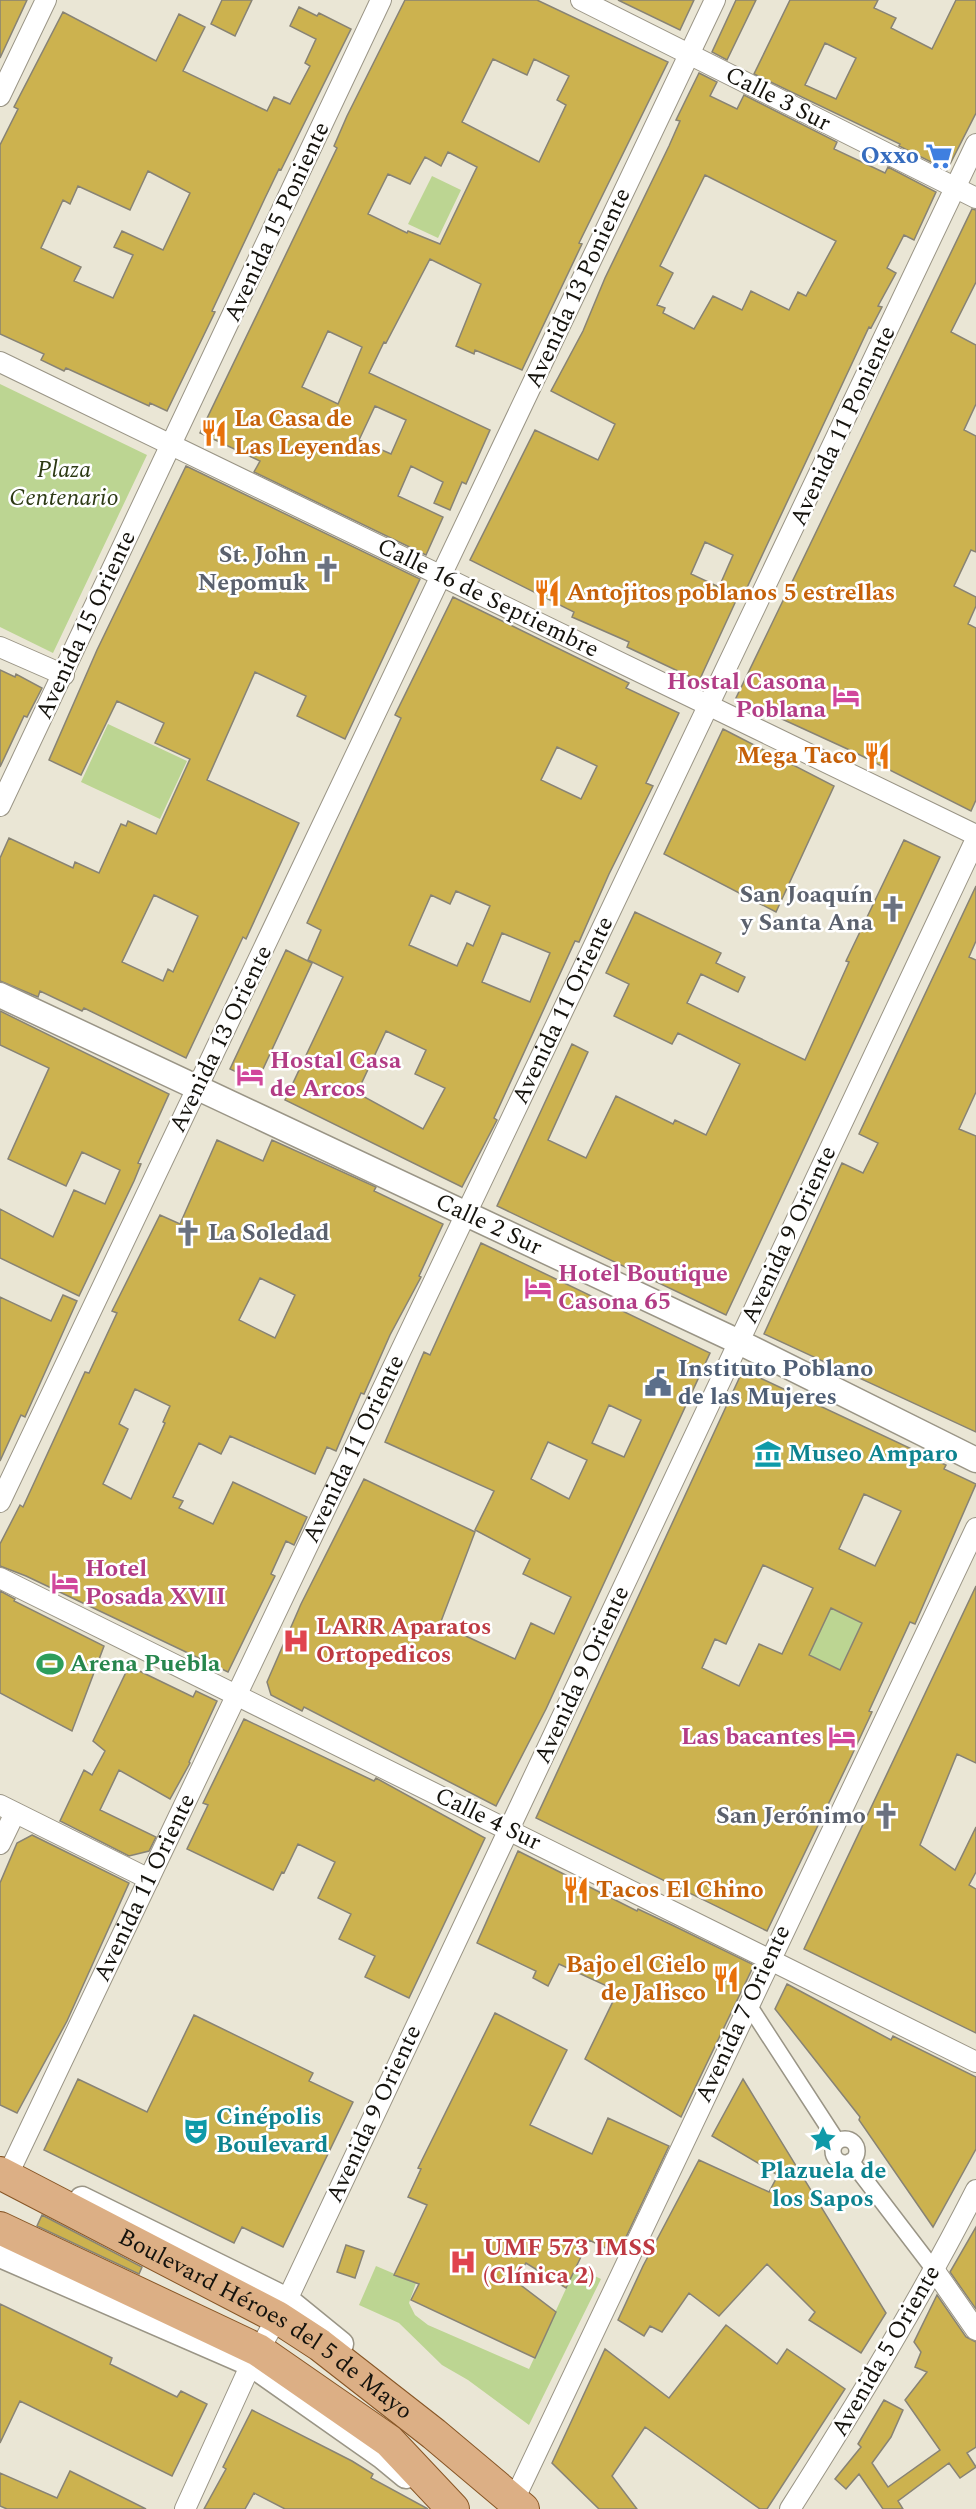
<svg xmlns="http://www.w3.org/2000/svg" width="976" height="2509" font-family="Spectral,serif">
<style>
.green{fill:#bcd592}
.building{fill:#ccb24f;stroke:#888374;stroke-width:1.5;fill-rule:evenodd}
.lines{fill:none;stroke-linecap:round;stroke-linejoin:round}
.pedestrian-casing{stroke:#9a9586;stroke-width:18}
.minor-casing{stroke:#9a9586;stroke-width:22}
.tertiary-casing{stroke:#9a9586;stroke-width:27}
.primary-casing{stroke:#875626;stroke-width:34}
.pedestrian{stroke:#fff;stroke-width:15}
.minor{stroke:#fff;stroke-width:20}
.tertiary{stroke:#fff;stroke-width:24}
.primary{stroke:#dcaf85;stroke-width:32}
.labels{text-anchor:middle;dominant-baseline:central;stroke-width:5;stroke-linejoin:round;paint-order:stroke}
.street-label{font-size:24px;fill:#15130d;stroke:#fff}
.shop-label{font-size:24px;font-weight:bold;fill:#366cbe;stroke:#fff;text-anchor:end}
.food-label{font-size:24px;font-weight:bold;fill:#c56008;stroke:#fff;text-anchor:start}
.park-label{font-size:24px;font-style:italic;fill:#2c3913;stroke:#fff}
.worship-label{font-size:24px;font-weight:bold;fill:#5b616d;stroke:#fff;text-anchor:end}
.hotel-label{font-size:24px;font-weight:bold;fill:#b23c85;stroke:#fff;text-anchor:start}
.service-label{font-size:24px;font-weight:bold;fill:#4e5e75;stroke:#fff;text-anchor:start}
.culture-label{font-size:24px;font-weight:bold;fill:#0d838f;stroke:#fff;text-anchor:start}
.health-label{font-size:24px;font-weight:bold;fill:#be3a42;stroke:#fff;text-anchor:start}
.leisure-label{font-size:24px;font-weight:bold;fill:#27864d;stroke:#fff;text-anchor:start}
</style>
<rect width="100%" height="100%" fill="#eae6d5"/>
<path class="green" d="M432,176L461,190L438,238L408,224Z
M0,384L147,455L53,653L0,627Z
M108,724L187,761L160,819L81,782Z
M831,1608L862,1623L840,1670L809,1655Z
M376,2266L416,2283L409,2303L415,2315L428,2325L529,2369L576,2267L601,2279L529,2425L468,2380L442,2365L399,2323L359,2305Z"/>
<path class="building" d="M0,0H27L0,58Z
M222,0H252L235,36L211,24Z
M405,0H537L668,62L579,243L582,244L522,370L475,350L474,354L456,346L481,284L430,259L386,343L384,342L369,373L490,430L466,484L462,482L450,510L434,503L443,482L411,466L398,496L443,517L426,555L254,472L260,461L200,433L337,148L334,146L347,116ZM493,59L527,75L534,59L569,76L557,100L566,105L539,162L462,122ZM448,152L477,167L440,244L408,231L407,233L368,214L388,174L410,184L425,157L441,166ZM328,331L362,347L338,404L302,387ZM375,406L406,420L391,454L359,440Z
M618,0H694L680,30Z
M736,0H756L727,60L712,52Z
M790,0H878L874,8L896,18L891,28L932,49L956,0H976V113L947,170L899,146L900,144L754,74ZM825,43L856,58L836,99L805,85Z
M299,7L317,16L319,13L351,29L281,170L279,169L265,198L212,311L215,312L167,411L150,403L149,406L66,368L64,371L41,360L44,354L0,334V145L18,109L14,107L63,12L156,61L179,14L205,27L183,71L267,111L274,97L290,104L310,66L305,63L316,39L290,26ZM148,171L190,193L163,250L122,231L114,247L133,255L113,298L74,281L81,267L41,248L63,200L70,204L78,186L130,210Z
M699,73L717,82L710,96L737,109L744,95L837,142L834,149L885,173L888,167L936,192L914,240L904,235L887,268L896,273L878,306L882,307L871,328L869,327L744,594L740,592L699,681L627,647L629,642L572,617L574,612L470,560L535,430L598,460L615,424L551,391L583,331L605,278L669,146L680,121L676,120ZM705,175L836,241L806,296L798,292L789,310L751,291L742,310L713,296L694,329L663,313L665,308L657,305L673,273L660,266ZM705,542L733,555L719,587L691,574Z
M972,209L976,210V282L951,332L976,345V404L964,430L976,436V552L971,550L954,586L976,597V606L968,624L976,628V800L971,811L854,752L736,698Z
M186,466L420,579L345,739L297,716L306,696L255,672L207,780L299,823L246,939L243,937L186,1058L84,1008L82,1011L40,991L38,997L0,981V858L9,838L73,868L75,862L99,873L121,824L126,826L128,821L156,834L190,759L155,743L164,723L117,701L81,775L49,760L97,650ZM154,895L198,916L173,972L168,969L163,981L122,962Z
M453,597L629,683L626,688L679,713L646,783L653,786L609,874L579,942L575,941L494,1118L497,1120L462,1187L285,1100L343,977L308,960L321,930L307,923L401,718L395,715ZM557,747L597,766L581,799L541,780ZM456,891L490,906L473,946L467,943L457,966L409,945L431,895L450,904ZM502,933L550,953L530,1002L482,982ZM386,1031L426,1050L415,1074L445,1088L423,1129L357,1093Z
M0,670L15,677L16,674L42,688L27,717L24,716L0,767Z
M723,729L834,786L776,912L664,854Z
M904,840L940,857L726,1315L497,1206L572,1044L588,1052L548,1140L586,1158L616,1096L673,1124L675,1120L706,1135L740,1064L678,1033L672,1044L614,1016L629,984L606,973L635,912L721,953L716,963L745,977L738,992L701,974L687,1003L805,1060L849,962L846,961Z
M976,886V941L969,957L976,960V1092L959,1129L976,1136V1432L764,1334L842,1163L863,1173L878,1143L859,1134Z
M286,950L312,963L257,1082L230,1069Z
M0,1011L169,1094L138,1163L141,1164L134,1181L79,1296L0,1258V1209L53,1237L74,1190L105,1204L120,1170L82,1152L66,1186L8,1159L49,1068L0,1045Z
M217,1140L263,1161L272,1140L376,1187L374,1191L443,1224L419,1276L421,1277L390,1335L364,1394L361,1393L336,1451L327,1447L315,1474L230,1436L221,1454L199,1443L173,1497L183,1501L179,1508L213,1524L233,1482L307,1517L294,1545L286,1541L271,1574L275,1576L228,1672L26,1576L0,1566V1544L20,1505L23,1507L85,1372L89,1373L117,1313L112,1311L160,1215L180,1224ZM260,1278L295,1295L275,1338L239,1320ZM135,1389L170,1406L163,1422L165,1423L131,1499L103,1484L128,1429L119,1424Z
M481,1243L710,1353L546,1709L496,1806L304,1707L302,1711L271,1695L267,1682L301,1604L364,1479L475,1532L440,1624L515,1659L531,1623L554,1634L571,1597L523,1574L530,1559L475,1530L494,1491L385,1442L424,1352L430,1355ZM609,1405L641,1420L624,1457L592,1443ZM548,1442L587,1460L569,1499L531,1479Z
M63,1295L77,1301L25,1417L21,1415L0,1461V1297L51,1321Z
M743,1370L946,1465L944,1469L976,1484L915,1624L910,1622L869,1711L872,1712L851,1757L767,1931L536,1818ZM864,1494L901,1511L875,1566L839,1549ZM763,1565L813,1588L782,1654L759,1644L739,1686L702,1668L715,1639L726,1644ZM831,1608L862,1623L840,1670L809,1655Z
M976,1586V1763L957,1754L920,1845L955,1870L976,1827V1872L969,1885L976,1889V2033L804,1949Z
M0,1591L15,1599L14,1601L104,1646L72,1731L0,1693Z
M129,1666L193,1697L196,1691L217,1701L189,1762L190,1763L170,1799L119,1770L100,1810L156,1837L149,1851L129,1856L60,1821L84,1770L92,1775L105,1751L93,1741Z
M244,1719L374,1781L376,1778L485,1838L409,1998L365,1977L375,1956L339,1939L351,1914L318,1898L335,1862L298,1844L284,1873L282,1872L273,1890L187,1849L208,1805L203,1803Z
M32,1835L129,1883L67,2021L17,2113L0,2105V1883L17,1843Z
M518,1851L637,1911L638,1909L672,1925L754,1965L681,2117L585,2059L618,1991L559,1964L548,1986L533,1978L536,1971L477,1943Z
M787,1984L891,2040L893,2036L976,2077V2149L933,2227L859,2120L860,2117L775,2009Z
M495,2013L567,2050L530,2125L592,2154L608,2118L669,2146L618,2254L589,2240L566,2288L526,2263L514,2280L556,2312L535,2358L411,2300L419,2284L394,2275L427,2205L408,2197L421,2169L418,2168Z
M194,2015L313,2073L309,2081L353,2102L283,2247L242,2227L234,2243L44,2150L78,2079L147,2112Z
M743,2079L886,2313L861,2353L809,2320L815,2312L767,2264L719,2316L689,2293L662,2332L650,2326L644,2336L618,2320L643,2266L699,2160L769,2192L778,2175L712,2136Z
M42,2215L142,2267L139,2274L37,2226Z
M976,2227V2309L950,2272Z
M346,2245L364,2251L355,2278L337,2272Z
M937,2295L966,2337L976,2342V2447L967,2453L976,2467L960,2478L949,2463L898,2501L903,2509H883L859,2474L846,2489L835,2479L861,2447L858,2444L884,2400L903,2410L891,2437L872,2463L888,2487L940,2450L905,2400L927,2372L915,2367L921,2352L914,2342Z
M0,2304L112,2358L110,2364L177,2397L181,2391L207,2404L172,2476L20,2401L0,2443Z
M726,2325L777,2364L787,2349L845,2389L767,2509H760L645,2427L612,2476L637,2509H599L552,2463L605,2349L669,2398Z
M252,2410L352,2461L373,2474L371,2478L428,2509H285L254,2493L245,2509H204L226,2469L223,2467Z
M70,2471L146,2509H7L0,2506V2473L57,2498Z"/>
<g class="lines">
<defs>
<path id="pedestrian" d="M748,2004L837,2141
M833 2151a12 12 0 1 1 24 0a12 12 0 1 1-24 0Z
M851,2161L935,2271"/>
<g id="minor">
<path d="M581,0L976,198"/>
<path d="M0,96L46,0"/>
<path d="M0,362L976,835"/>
<path d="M0,647L64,675"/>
<path d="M0,806L381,0"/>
<path d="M0,1502L715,0"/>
<path d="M0,1578L976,2062"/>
<path d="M0,1805L149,1879"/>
<path d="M0,1844L15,1813"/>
<path id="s1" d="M13,2164L976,144"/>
<path d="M935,2271L976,2330"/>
<path d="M514,2500L976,1528"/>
<path d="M185,2509L251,2364L287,2300L976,839"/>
<path d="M790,2509C856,2405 920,2300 976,2190"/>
</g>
<g id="tertiary">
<path id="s2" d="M0,995L739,1342L976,1460"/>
<path d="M82,2199L287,2300L341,2344"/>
<path d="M0,2255L251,2364L383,2457L406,2476"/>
</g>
<g id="primary">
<path id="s3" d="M0,2173L277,2317L320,2345L434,2434L523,2509"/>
<path d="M0,2228L258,2350L389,2441L453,2509"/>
</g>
</defs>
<use href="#pedestrian" class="pedestrian-casing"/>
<use href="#minor" class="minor-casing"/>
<use href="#tertiary" class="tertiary-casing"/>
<use href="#primary" class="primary-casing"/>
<use href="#pedestrian" class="pedestrian"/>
<use href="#minor" class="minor"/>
<use href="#tertiary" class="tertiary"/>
<use href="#primary" class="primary"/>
</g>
<defs>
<symbol id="supermarket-bare" viewBox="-9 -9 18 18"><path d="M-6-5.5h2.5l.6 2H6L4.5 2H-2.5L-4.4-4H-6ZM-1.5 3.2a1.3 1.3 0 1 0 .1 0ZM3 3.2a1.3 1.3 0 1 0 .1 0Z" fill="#3f7fe0" stroke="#fff" stroke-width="2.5" paint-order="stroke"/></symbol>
<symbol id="restaurant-bare" viewBox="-9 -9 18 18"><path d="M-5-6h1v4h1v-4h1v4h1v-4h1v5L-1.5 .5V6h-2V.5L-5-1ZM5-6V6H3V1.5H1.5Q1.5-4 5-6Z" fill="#e8710a" stroke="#fff" stroke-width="2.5" paint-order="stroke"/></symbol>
<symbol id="church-bare" viewBox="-9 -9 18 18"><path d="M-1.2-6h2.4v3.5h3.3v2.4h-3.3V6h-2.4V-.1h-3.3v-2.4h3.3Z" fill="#6b7280" stroke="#fff" stroke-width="2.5" paint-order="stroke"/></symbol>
<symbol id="hotel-bare" viewBox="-9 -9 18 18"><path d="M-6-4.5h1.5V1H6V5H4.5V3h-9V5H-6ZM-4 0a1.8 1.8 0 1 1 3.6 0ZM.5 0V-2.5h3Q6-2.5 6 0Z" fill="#d1479c" stroke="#fff" stroke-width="2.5" paint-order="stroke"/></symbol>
<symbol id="civic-bare" viewBox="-9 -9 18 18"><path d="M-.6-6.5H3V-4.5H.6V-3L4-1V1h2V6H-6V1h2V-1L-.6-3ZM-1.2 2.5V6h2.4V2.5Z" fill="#5c6f8a" stroke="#fff" stroke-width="2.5" paint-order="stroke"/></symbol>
<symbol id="museum-bare" viewBox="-9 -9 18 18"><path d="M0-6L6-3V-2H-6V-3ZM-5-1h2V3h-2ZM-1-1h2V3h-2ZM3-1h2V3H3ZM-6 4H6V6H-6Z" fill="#0f9aa8" stroke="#fff" stroke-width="2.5" paint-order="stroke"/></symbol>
<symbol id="hospital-bare" viewBox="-9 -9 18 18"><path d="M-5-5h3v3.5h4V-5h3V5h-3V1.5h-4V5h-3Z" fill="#e0444e" stroke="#fff" stroke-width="2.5" paint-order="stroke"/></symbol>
<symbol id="stadium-bare" viewBox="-9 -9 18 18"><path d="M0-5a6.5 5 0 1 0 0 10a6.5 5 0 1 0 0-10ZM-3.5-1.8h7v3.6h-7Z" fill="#2e9e5b" stroke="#fff" stroke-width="2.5" paint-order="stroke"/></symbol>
<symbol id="theatre-bare" viewBox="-9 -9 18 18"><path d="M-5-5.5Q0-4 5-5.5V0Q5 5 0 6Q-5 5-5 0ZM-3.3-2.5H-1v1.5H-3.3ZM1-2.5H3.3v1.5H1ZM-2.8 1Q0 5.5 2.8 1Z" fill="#0f9aa8" stroke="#fff" stroke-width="2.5" paint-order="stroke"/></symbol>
<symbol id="sight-bare" viewBox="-9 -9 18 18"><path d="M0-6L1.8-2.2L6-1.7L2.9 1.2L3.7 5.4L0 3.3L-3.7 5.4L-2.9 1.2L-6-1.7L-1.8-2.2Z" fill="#0f9aa8" stroke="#fff" stroke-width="2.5" paint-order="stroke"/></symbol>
</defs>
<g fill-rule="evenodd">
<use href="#supermarket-bare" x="920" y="137" width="38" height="38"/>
<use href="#restaurant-bare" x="195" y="414" width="38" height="38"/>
<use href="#church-bare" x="308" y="550" width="38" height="38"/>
<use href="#restaurant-bare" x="528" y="574" width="38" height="38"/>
<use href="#hotel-bare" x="827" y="677" width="38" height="38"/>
<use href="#restaurant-bare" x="858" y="737" width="38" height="38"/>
<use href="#church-bare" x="874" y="890" width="38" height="38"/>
<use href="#hotel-bare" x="231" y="1056" width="38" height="38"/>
<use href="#church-bare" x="169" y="1214" width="38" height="38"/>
<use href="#hotel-bare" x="519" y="1269" width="38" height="38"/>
<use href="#civic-bare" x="639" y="1364" width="38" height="38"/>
<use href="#museum-bare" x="749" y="1435" width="38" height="38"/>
<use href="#hotel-bare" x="46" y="1564" width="38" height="38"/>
<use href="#hospital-bare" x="277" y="1622" width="38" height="38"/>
<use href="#stadium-bare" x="31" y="1645" width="38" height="38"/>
<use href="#hotel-bare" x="823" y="1718" width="38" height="38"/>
<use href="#church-bare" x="867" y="1797" width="38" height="38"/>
<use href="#restaurant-bare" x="557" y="1871" width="38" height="38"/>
<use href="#restaurant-bare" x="707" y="1960" width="38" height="38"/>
<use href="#theatre-bare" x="177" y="2112" width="38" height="38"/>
<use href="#sight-bare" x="804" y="2120" width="38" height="38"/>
<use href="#hospital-bare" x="444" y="2243" width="38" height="38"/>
</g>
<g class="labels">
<g class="street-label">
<text transform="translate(778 99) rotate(27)">Calle 3 Sur</text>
<text transform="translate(277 222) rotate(-65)">Avenida 15 Poniente</text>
<text transform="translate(578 288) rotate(-65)">Avenida 13 Poniente</text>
<text transform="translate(843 426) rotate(-65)">Avenida 11 Poniente</text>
<text transform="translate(488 598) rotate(26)">Calle 16 de Septiembre</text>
<text transform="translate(86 625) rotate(-65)">Avenida 15 Oriente</text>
<text stroke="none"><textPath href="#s1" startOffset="1278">Avenida 11 Oriente</textPath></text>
<text transform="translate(221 1039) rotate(-64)">Avenida 13 Oriente</text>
<text stroke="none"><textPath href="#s2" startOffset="540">Calle 2 Sur</textPath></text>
<text transform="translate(789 1235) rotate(-65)">Avenida 9 Oriente</text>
<text stroke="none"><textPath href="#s1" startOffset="792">Avenida 11 Oriente</textPath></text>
<text transform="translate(582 1675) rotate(-65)">Avenida 9 Oriente</text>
<text transform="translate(488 1819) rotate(26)">Calle 4 Sur</text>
<text stroke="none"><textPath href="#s1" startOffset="306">Avenida 11 Oriente</textPath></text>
<text transform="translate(743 2014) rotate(-65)">Avenida 7 Oriente</text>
<text transform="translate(374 2114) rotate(-65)">Avenida 9 Oriente</text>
<text stroke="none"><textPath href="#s3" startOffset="306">Boulevard Héroes del 5 de Mayo</textPath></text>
<text transform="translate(886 2351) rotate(-60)">Avenida 5 Oriente</text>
</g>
<g class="shop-label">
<text x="919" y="156">Oxxo</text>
</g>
<g class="food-label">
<text x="234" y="419">La Casa de<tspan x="234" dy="28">Las Leyendas</tspan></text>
<text x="567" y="593">Antojitos poblanos 5 estrellas</text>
<text x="857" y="756" text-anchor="end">Mega Taco</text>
<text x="596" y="1890">Tacos El Chino</text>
<text x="706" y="1965" text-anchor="end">Bajo el Cielo<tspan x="706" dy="28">de Jalisco</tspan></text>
</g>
<g class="park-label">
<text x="64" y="470">Plaza<tspan x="64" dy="28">Centenario</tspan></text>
</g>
<g class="worship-label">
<text x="307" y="555">St. John<tspan x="307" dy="28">Nepomuk</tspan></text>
<text x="873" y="895">San Joaquín<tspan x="873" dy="28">y Santa Ana</tspan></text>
<text x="208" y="1233" text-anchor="start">La Soledad</text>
<text x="866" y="1816">San Jerónimo</text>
</g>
<g class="hotel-label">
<text x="826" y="682" text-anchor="end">Hostal Casona<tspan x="826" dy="28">Poblana</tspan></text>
<text x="270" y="1061">Hostal Casa<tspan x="270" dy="28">de Arcos</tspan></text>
<text x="558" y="1274">Hotel Boutique<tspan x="558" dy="28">Casona 65</tspan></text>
<text x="85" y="1569">Hotel<tspan x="85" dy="28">Posada XVII</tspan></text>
<text x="822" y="1737" text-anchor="end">Las bacantes</text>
</g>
<g class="service-label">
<text x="678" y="1369">Instituto Poblano<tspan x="678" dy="28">de las Mujeres</tspan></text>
</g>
<g class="culture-label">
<text x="788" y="1454">Museo Amparo</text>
<text x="216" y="2117">Cinépolis<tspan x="216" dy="28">Boulevard</tspan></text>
<text x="823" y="2171" text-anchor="middle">Plazuela de<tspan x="823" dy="28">los Sapos</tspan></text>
</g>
<g class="health-label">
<text x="316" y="1627">LARR Aparatos<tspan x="316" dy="28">Ortopedicos</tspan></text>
<text x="483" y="2248">UMF 573 IMSS<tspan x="483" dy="28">(Clínica 2)</tspan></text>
</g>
<g class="leisure-label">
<text x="70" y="1664">Arena Puebla</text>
</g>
</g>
</svg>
